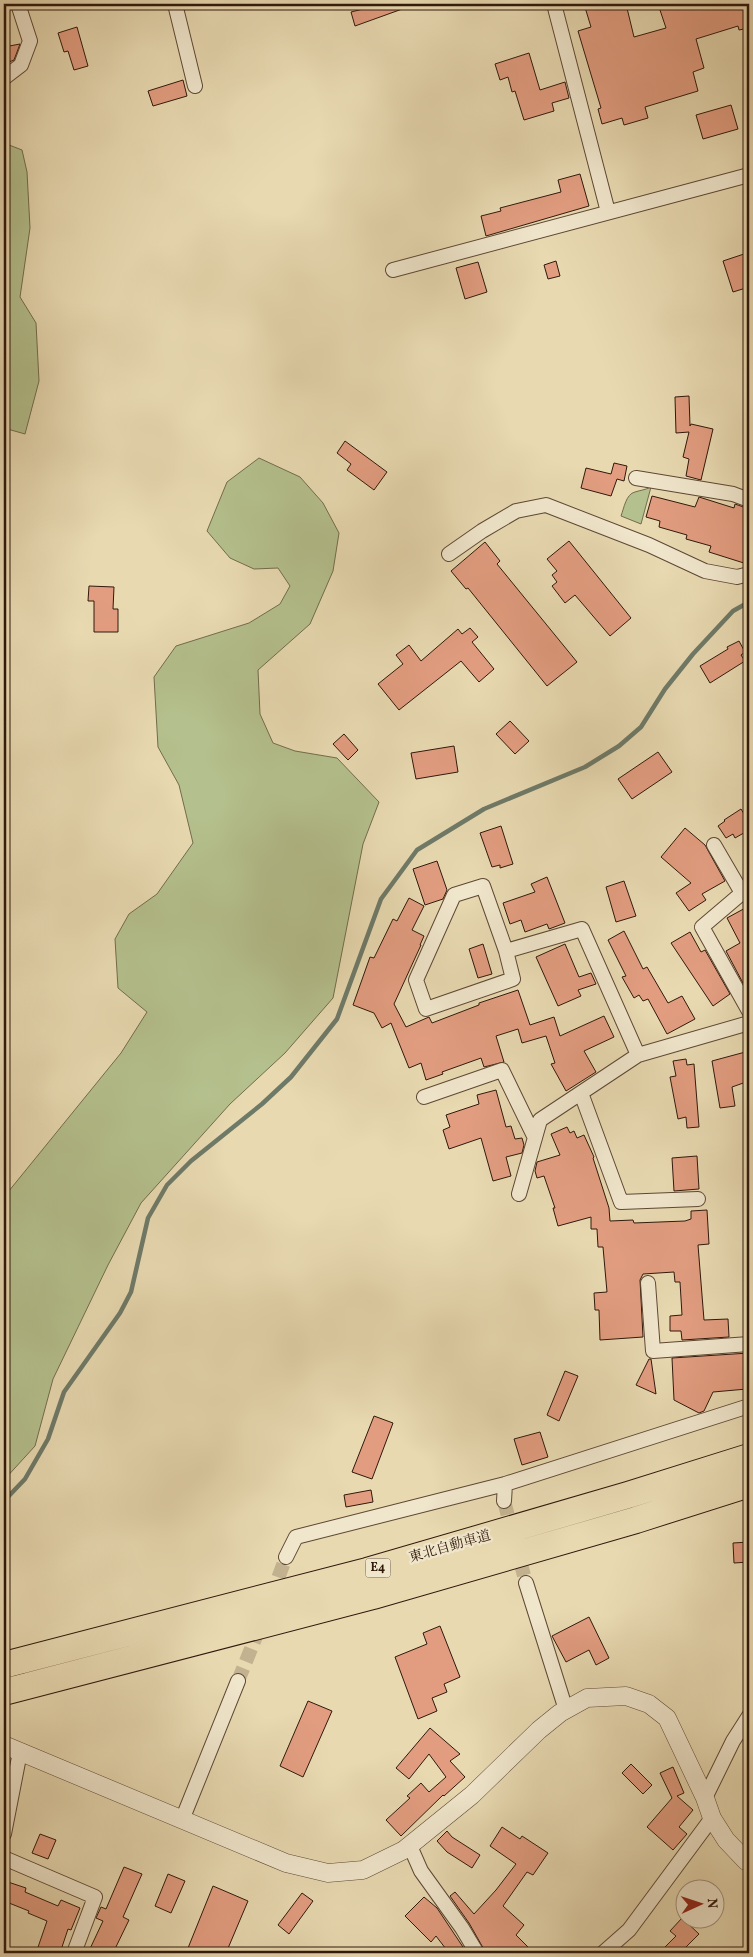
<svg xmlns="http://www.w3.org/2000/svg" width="753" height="1957" font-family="Vollkorn,'Noto Serif JP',serif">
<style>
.green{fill:#b4c08d;stroke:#726c4c}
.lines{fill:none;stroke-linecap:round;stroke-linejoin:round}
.stream{stroke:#6e7a68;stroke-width:4.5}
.building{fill:#e29d80;stroke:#30180b}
.minor-tunnel{stroke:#c3b290;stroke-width:14;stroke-dasharray:14 7;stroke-linecap:butt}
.minor-casing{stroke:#5e4834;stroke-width:16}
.tertiary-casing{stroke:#5e4834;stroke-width:19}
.motorway-casing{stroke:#30180b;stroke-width:28}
.minor{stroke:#f0e6cc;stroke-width:14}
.tertiary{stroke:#f0e6cc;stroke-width:18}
.motorway{stroke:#e8d9b1;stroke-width:26}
.labels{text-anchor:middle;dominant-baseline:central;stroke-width:4.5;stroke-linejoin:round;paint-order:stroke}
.shield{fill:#f0e6cc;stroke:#6a5645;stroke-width:1}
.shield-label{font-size:12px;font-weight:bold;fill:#30180b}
.street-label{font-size:14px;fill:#30180b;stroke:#f0e6cc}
</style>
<rect width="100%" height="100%" fill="#e8d9b1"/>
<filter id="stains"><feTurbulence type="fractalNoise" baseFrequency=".004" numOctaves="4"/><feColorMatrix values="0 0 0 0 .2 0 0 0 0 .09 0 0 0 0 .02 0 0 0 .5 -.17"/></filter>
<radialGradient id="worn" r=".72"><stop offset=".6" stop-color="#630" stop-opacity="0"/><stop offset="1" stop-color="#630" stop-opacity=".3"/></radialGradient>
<path class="green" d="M4,143L22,150L27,172L30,228L20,297L36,323L39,381L25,434L4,428Z
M259,458L300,477L323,503L339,533L333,571L310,624L258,670L260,714L273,743L295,751L337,758L379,802L363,844L333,998L285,1053L230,1104L141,1203L108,1265L53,1379L35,1446L4,1480V1197L121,1053L147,1012L118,988L115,939L129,914L157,894L193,843L179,785L158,747L154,677L176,646L249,623L280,604L290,586L278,568L254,569L230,558L207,531L227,482Z
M651,487L641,524L621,516C624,508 626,494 635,492C641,490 645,490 651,487Z"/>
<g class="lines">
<path class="stream" d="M4,1501L25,1479L48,1439L64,1392L120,1313L131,1292L148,1218L167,1185L191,1161L262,1104L291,1077L337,1019L381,899L417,850L484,809L585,767L619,746L641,727L665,689L693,654L733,611L749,602"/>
</g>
<path class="building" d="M383,4H404L405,8L355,26L351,12Z
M584,4H626L634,37L666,28L658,4H686L688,7L700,4H749V28L739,30L738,26L696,39L704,68L693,72L698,91L645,107L648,118L624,125L622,118L602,124L598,109L601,108L578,31L591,27Z
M77,27L88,66L74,70L68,51L64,52L58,33Z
M20,44L14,60L4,64V47Z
M529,53L540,90L565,82L569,98L552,103L554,111L524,120L515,91L512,92L508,77L500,80L495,64Z
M183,80L187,96L153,106L148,91Z
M731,105L738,129L703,139L696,115Z
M580,174L589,206L486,236L481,216L501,211L500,208L561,192L558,180Z
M744,254L749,270V287L733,292L723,261Z
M556,261L560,276L548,279L544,265Z
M478,262L487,292L465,299L456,268Z
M689,396L690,426L691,424L713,429L701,480L686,476L689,459L683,457L689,432L676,433L675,397Z
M345,441L387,472L374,490L347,470L351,464L337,453Z
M614,463L627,466L624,481L617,479L611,496L581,488L586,468L611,474Z
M652,496L695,507L699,497L734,508L735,504L749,509V556L747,564L709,552L711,546L686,539L687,535L659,527L660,521L646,517Z
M569,541L631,618L610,636L575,595L565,603L552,586L557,582L552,575L557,571L547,559Z
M485,542L500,561L497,564L577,662L547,686L468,588L466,589L451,571Z
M89,586L114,587L113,609H118V632H94V601H88Z
M470,628L478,637L472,642L494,669L479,682L461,661L399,710L378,684L403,664L396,655L409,645L421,661L458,629L462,634Z
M739,641L745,652L741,655L745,661L710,683L700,666L728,649L727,647Z
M510,721L529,741L515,754L496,734Z
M344,734L358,750L348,760L333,744Z
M454,746L458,772L416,779L411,753Z
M658,752L672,772L632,799L618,779Z
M741,809L749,822V830L735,838L733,834L726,838L718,826L725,821L724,820Z
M501,826L513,864L500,868V865L492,867L480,833Z
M685,828L705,845L725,881L702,894L706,900L689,911L676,893L691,883L661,857Z
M437,861L447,890L443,899L425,905L413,869Z
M547,877L565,923L549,929L547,924L525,932L521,920L510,924L503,903L535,892L531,884Z
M624,881L636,916L616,922L606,887Z
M409,898L424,906L412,930L424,936L420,945H421L394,1004L406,1027L429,1017L432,1023L479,1005V1003L518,990L530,1025L554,1017L560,1036L604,1016L614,1037L584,1051L596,1072L566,1091L551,1064L555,1063L546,1036L522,1043L518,1029L496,1036L504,1062L484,1067L481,1058L442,1072L443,1074L426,1080L421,1063L409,1068L391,1023L382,1028L374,1013L353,1005L370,957L374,958L393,919L397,921Z
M749,906V982L744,985L726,951L740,943L727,918Z
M624,931L643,969L647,967L668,1003L682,996L695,1019L667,1034L648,999L643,1001L639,995L634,998L622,977L626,976L608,940Z
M690,932L701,952L705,950L730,994L713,1006L671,943Z
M483,944L492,974L478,978L469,949Z
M565,944L579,977L591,973L596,984L578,990L581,996L558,1006L536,957Z
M749,1051V1081L732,1087L735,1106L720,1108L712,1061Z
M686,1059L687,1065L694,1064L699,1127L687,1128L686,1117L678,1119L670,1077L676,1076L673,1061Z
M496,1090L506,1127L511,1126L515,1139L522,1138L524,1145L522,1153L506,1157L511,1176L493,1181L481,1138L449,1149L443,1130L450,1127L446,1115L479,1104L477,1095Z
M567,1127L570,1133L574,1131L577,1138L584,1135L594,1157L593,1158L609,1208L610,1221L633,1220L634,1223L685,1221L691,1219V1211L707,1210L709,1244L698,1245L704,1320L728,1319L729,1337L682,1340L681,1331H670V1316L682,1315L680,1282H675L674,1272L643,1274L640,1280L643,1337L600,1340L599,1310H595L594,1293L607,1292L603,1247H598L597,1229H591V1217L558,1226L553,1208H555L544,1176L537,1178L535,1171L537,1162L560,1155L551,1134Z
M697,1156L699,1189L674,1191L672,1158Z
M749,1353V1367L745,1368L747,1389L713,1392L704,1411L699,1413L674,1400L672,1358Z
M649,1359H651L656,1394L636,1385Z
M565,1371L578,1376L559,1421L547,1415Z
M374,1416L393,1423L372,1479L352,1472Z
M540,1432L548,1457L522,1465L514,1439Z
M371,1490L373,1502L346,1507L344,1495Z
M749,1542V1562L734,1563L733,1543Z
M589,1617L609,1658L596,1665L589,1650L566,1662L552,1636Z
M440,1626L460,1677L444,1684L447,1692L432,1698L437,1711L418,1719L395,1657L427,1644L423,1633Z
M308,1701L332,1711L303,1777L280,1766Z
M430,1728L460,1754L450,1761L465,1777L444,1796L443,1795L401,1836L386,1820L410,1798L407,1796L421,1783L429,1792L446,1777L429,1754L409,1779L396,1768Z
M631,1764L652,1785L643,1794L622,1773Z
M673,1767L684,1793L677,1796L693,1810L679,1827L687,1834L673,1850L647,1827L672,1798L660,1773Z
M502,1827L520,1839L522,1836L548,1853L533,1875L527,1872L503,1906L524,1925L516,1935L534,1953H486L469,1923L450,1896L455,1892L474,1914L496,1890L516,1864L490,1846Z
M447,1831L452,1837L480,1855L472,1868L447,1852L437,1841Z
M40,1834L56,1840L48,1859L32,1853Z
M124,1867L142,1874L123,1917L129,1920L113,1953H88L103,1921L96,1918L101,1907L106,1909Z
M168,1874L185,1881L171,1913L155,1906Z
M8,1882L26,1888L25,1892L58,1906L61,1900L80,1908L71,1930L68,1929L60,1953H36L47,1921L28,1913L29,1911L4,1901V1894Z
M213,1886L248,1901L226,1953H186Z
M302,1893L313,1901L289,1934L278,1925Z
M424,1897L437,1908L467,1953H449L436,1936L431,1942L405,1916Z
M682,1918L699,1934L680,1953H659L676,1936L670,1931Z"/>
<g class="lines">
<path class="minor-tunnel" d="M504,1501L526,1583
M271,1597L286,1557
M238,1681L261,1624"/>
<defs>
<path id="minor" d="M175,4L195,86
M554,4L608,212
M4,78L21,65L30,41L18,4
M393,270L749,175
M636,478L733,494L749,500
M449,554L482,531L516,511L546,505L649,545L705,571L737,577L749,574
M714,845L742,893L702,927L749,1011
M506,951L483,886L454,895L416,980L426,1009L513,979L506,951L582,929L638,1055
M581,1093L621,1202L698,1199
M424,1097L502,1070L535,1138
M519,1194L540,1120L638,1055L749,1023
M648,1283L653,1351L749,1344
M504,1501L505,1484
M286,1557L296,1537L505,1484L749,1406
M526,1583L566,1710
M705,1798L733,1741L749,1716
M182,1820L238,1681
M4,1834L20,1752
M410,1846L421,1871L462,1928L477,1953
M4,1858L95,1897L74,1953
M603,1953L629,1930L712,1818"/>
<path id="tertiary" d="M4,1745L286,1863L328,1873L363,1870L404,1850L472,1795L539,1730L560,1713L587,1698L626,1696L649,1704L667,1718L705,1798L712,1818L726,1840L746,1861L749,1862"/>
<path id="motorway" d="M4,1665L367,1571L628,1495L749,1457
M4,1692L373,1596L636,1520L749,1484"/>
</defs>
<use href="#minor" class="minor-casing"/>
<use href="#tertiary" class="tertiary-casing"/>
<use href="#motorway" class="motorway-casing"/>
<use href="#minor" class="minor"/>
<use href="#tertiary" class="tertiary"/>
<use href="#motorway" class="motorway"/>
</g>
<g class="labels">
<rect class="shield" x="365.5" y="1558.5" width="25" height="19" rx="4"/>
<g class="shield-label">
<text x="378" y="1568">E4</text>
</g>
<g class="street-label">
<text transform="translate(450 1547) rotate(-16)">東北自動車道</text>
</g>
</g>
<rect width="753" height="1957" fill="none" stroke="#e8d9b1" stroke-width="20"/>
<rect x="5" y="5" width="743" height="1947" fill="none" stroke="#30180b" stroke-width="2.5"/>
<rect x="10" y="10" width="733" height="1937" fill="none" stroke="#30180b"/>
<g transform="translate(700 1904) rotate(87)"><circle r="24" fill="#f0e6cc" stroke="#a3947f"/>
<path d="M0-4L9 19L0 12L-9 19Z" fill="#8f2418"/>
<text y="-8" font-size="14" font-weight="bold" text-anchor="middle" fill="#30180b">N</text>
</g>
<rect width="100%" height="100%" filter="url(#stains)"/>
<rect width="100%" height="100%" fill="url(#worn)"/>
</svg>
